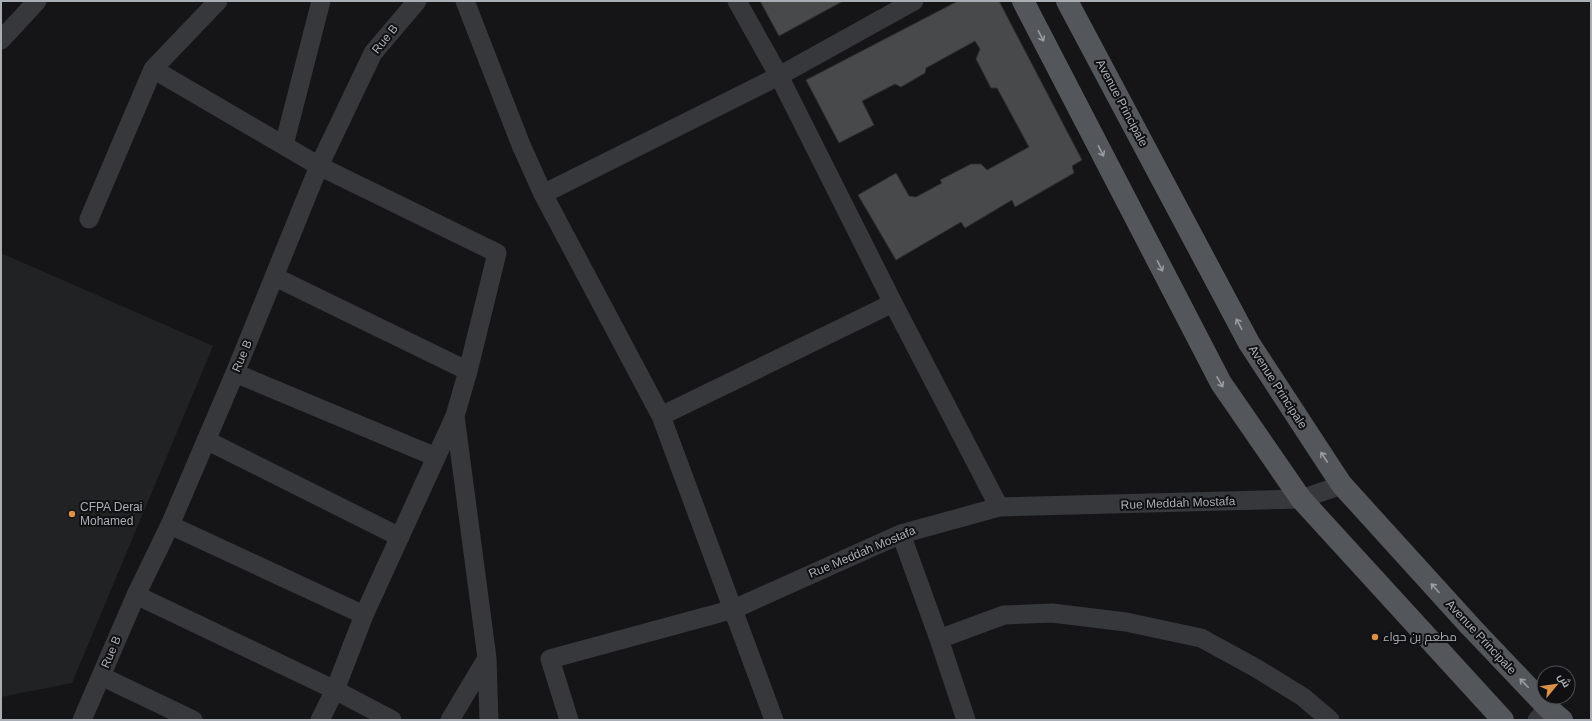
<svg xmlns="http://www.w3.org/2000/svg" width="1592" height="721" font-family="Helvetica,Cairo,sans-serif">
<style>
.built{fill:#212223}
.building{fill:#47494b;stroke:#2f3032}
.lines{fill:none;stroke-linecap:round;stroke-linejoin:round}
.street{stroke:#37383b;stroke-width:19}
.primary{stroke:#53565a;stroke-width:22}
.oneway{stroke:#989da3}
.poi-dot{fill:#dc9148;stroke:#101012;stroke-width:1.5}
.labels{text-anchor:middle;dominant-baseline:central;stroke-width:4;stroke-linejoin:round;paint-order:stroke}
.street-label{font-size:12px;fill:#a9afb5;stroke:#101012}
.poi-label{font-size:12px;fill:#a9afb5;stroke:#101012;text-anchor:start}
</style>
<rect width="100%" height="100%" fill="#151517"/>
<path class="built" d="M1,253L213,346L72,683L1,697Z"/>
<path class="building" d="M760,1H843L779,36Z
M958,1H999L1082,160L1072,166L1074,173L1015,207L1012,200L965,228L961,222L896,260L858,195L896,173L909,196L916,197L942,183L940,180L971,164H981L987,170L1029,147L997,88H991L976,59L980,49L975,41L926,68L925,73L901,87L895,84L862,101L874,125L839,143L806,80Z"/>
<g class="lines">
<path class="street" d="M465,1L521,145L543,194L661,416L774,720
M737,1L779,76L893,303L999,507
M1,40L37,1
M153,69L319,166L497,253L468,371L455,416L364,615L335,690L320,720
M284,145L321,1
M543,194L779,76L914,1
M89,219L153,69L218,1
M275,277L468,371
M235,373L436,457
M661,416L893,303
M206,440L400,537
M170,525L364,615
M901,534L939,639L966,720
M136,595L335,690L392,720
M939,639L1004,615L1052,613L1126,622L1201,638L1256,668L1303,697L1330,720
M487,658L489,720
M101,676L193,720
M82,720L136,595L170,525L235,373L319,166L373,53L417,1
M450,720L487,658L455,416
M569,720L550,659L734,609L901,534L999,507L1301,499L1342,485
M1537,720L1548,708"/>
<path class="primary" d="M1023,1L1221,383L1301,499L1503,720
M1067,1L1249,343L1330,467L1342,485L1470,626L1548,708L1562,720"/>
</g>
<defs><path id="oneway-shaft" d="M-6 0H5M1.5-3L5.5 0L1.5 3" fill="none" stroke-width="1.6" stroke-linecap="round" stroke-linejoin="round"/></defs>
<g class="oneway">
<use href="#oneway-shaft" transform="translate(1041 36) rotate(63)"/>
<use href="#oneway-shaft" transform="translate(1101 151) rotate(63)"/>
<use href="#oneway-shaft" transform="translate(1160 266) rotate(63)"/>
<use href="#oneway-shaft" transform="translate(1239 324) rotate(-118)"/>
<use href="#oneway-shaft" transform="translate(1220 382) rotate(60)"/>
<use href="#oneway-shaft" transform="translate(1324 457) rotate(-123)"/>
<use href="#oneway-shaft" transform="translate(1435 588) rotate(-132)"/>
<use href="#oneway-shaft" transform="translate(1524 683) rotate(-134)"/>
</g>
<g class="poi-dot">
<circle cx="72" cy="514" r="4"/>
<circle cx="1375" cy="637" r="4"/>
</g>
<g class="labels">
<g class="street-label">
<text transform="translate(385 39) rotate(-51)">Rue B</text>
<text transform="translate(1122 103) rotate(62)">Avenue Principale</text>
<text transform="translate(242 356) rotate(-67)">Rue B</text>
<text transform="translate(1278 387) rotate(57)">Avenue Principale</text>
<text transform="translate(1178 503) rotate(-2)">Rue Meddah Mostafa</text>
<text transform="translate(862 552) rotate(-23)">Rue Meddah Mostafa</text>
<text transform="translate(1481 637) rotate(47)">Avenue Principale</text>
<text transform="translate(111 652) rotate(-67)">Rue B</text>
</g>
<g class="poi-label">
<text x="80" y="507">CFPA Derai<tspan x="80" dy="14">Mohamed</tspan></text>
<text x="1383" y="637">مطعم بن حواء</text>
</g>
</g>
<rect width="1592" height="721" fill="none" stroke="#a9afb5" stroke-width="4"/>
<g transform="translate(1556 685) rotate(61)"><circle r="19" fill="#101012" stroke="#4d5053"/>
<path d="M0-3L7 15L0 10L-7 15Z" fill="#dc9148"/>
<text y="-6" font-size="11" font-weight="bold" text-anchor="middle" fill="#a9afb5">ش</text>
</g>
</svg>
